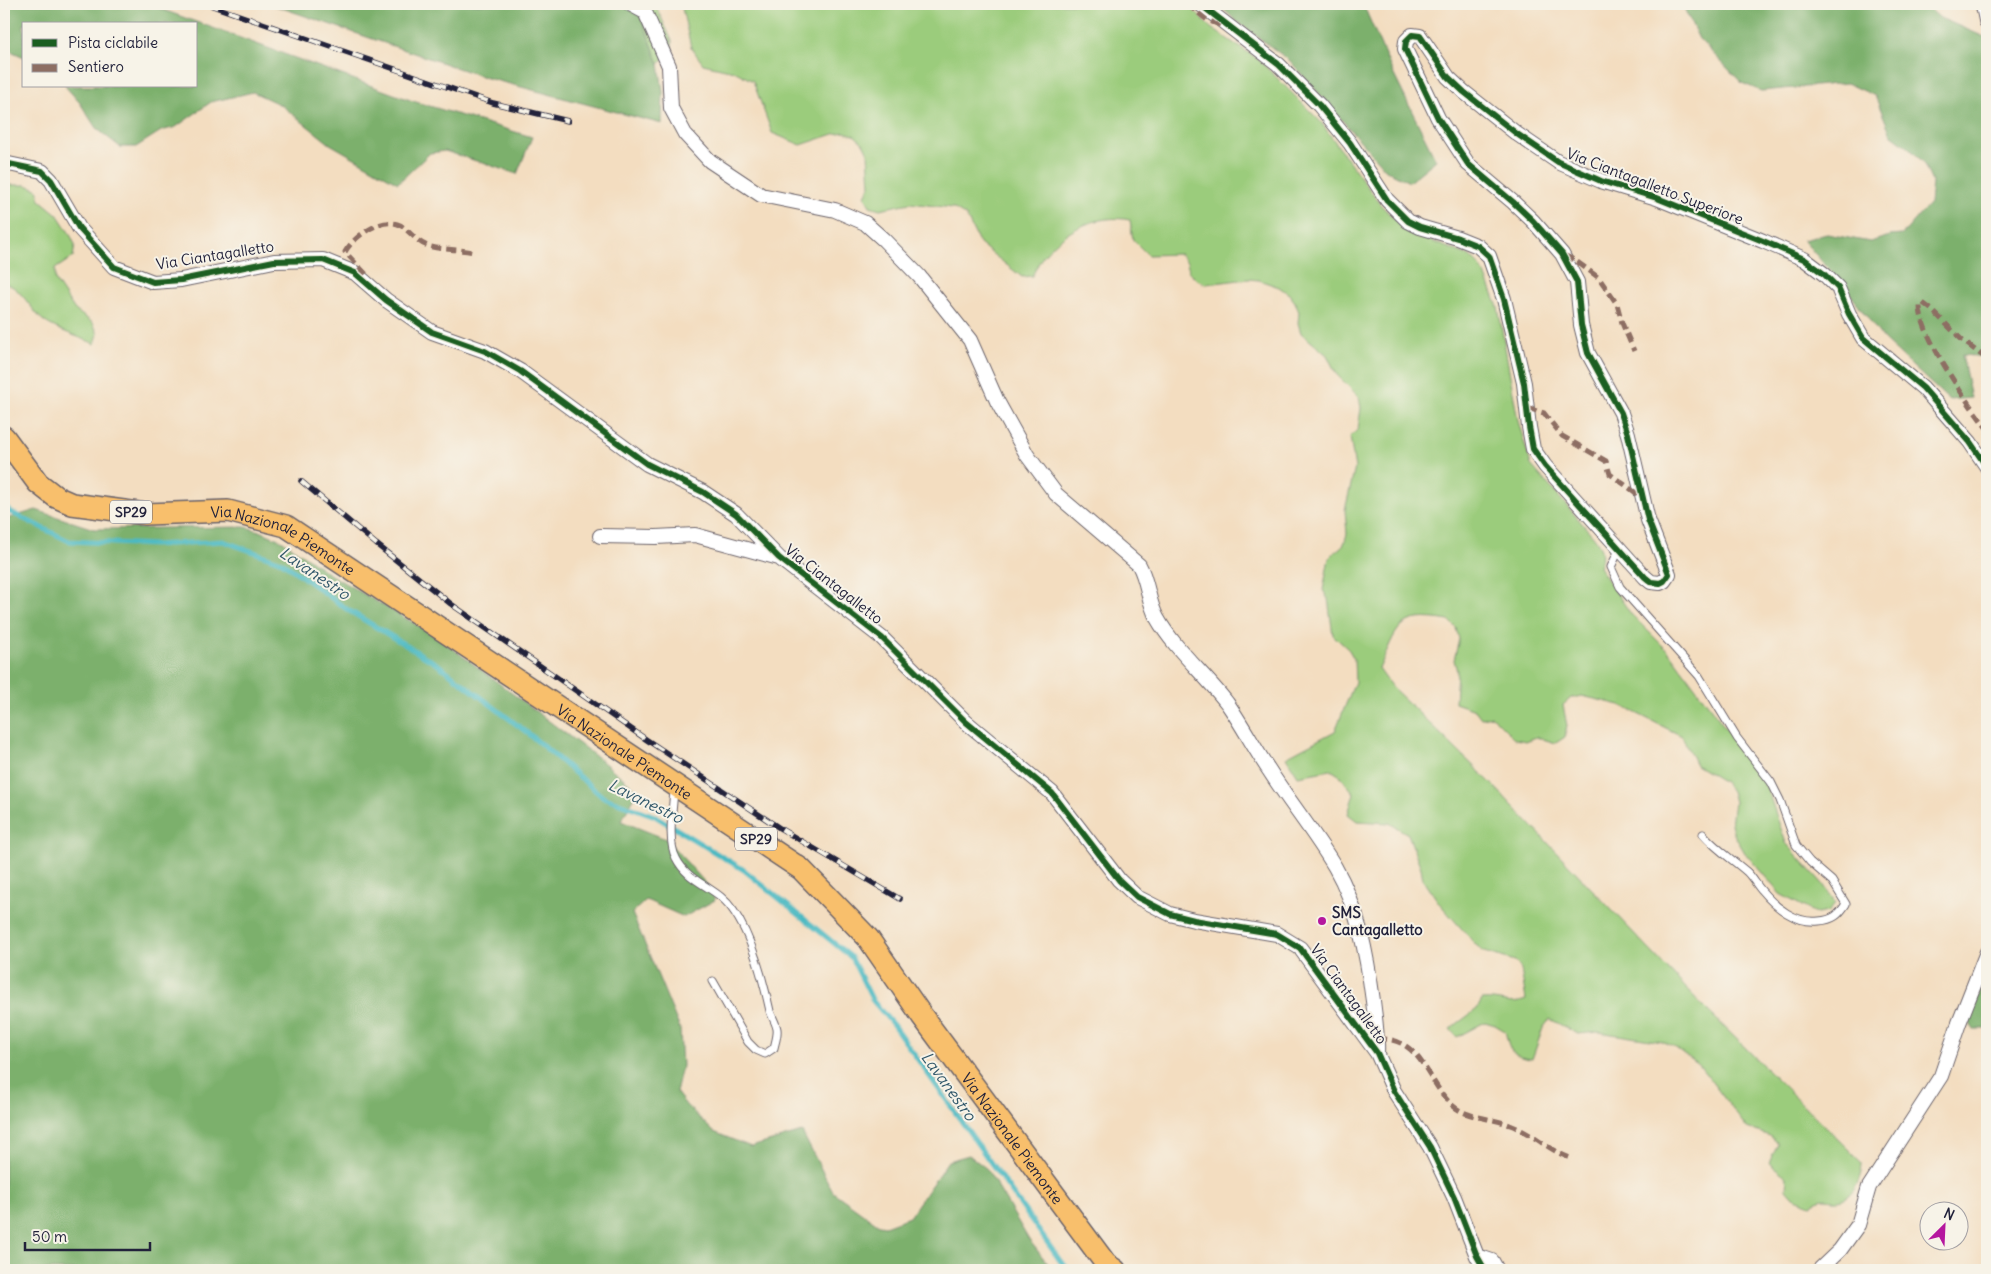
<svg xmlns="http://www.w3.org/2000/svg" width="1991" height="1274" font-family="Delius,sans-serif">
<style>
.green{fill:#9bcc7c;stroke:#5e775c}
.forest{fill:#7cb06c;stroke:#4f6954}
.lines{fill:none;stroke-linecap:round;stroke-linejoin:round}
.stream{stroke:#4bb9c2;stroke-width:5}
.service-casing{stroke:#6b636a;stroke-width:9}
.minor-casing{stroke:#6b636a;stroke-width:16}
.primary-casing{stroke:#6b636a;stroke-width:24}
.service{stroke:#fff;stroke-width:7}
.minor{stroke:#fff;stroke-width:14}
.primary{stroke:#f8bf6c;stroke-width:21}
.rail-casing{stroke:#22223b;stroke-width:5.5}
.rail{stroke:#f7f3e8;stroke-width:4;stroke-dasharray:11;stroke-linecap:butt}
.quiet{stroke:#8d6e63;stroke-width:5;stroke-dasharray:10 5;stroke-linecap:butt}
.cycleway-casing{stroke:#f7f3e8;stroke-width:9}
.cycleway{stroke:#1b5e20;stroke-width:6}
.poi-dot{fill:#b5179e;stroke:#f7f3e8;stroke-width:2}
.labels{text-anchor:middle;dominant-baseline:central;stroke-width:4;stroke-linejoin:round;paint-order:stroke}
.shield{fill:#f7f3e8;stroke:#62616f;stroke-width:1}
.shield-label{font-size:14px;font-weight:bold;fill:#22223b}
.street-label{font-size:15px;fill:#22223b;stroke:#f7f3e8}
.poi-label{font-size:15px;font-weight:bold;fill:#22223b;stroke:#f7f3e8;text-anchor:start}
.water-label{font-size:16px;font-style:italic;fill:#30576a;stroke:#f7f3e8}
</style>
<rect width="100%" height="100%" fill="#f7f3e8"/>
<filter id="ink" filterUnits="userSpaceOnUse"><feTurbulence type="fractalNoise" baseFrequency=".02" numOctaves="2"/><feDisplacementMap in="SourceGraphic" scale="10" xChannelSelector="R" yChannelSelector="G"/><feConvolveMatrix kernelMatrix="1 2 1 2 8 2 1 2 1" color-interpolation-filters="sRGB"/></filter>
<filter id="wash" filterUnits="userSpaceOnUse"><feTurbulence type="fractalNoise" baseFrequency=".0096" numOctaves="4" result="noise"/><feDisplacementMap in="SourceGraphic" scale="20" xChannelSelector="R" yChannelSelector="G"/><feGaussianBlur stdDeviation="1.12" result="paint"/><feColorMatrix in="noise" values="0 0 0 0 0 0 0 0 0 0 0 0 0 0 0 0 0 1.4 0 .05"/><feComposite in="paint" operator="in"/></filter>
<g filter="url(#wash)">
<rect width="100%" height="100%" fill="#f3ddc0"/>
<path class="green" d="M620,4H655L672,41V52L659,64L641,17Z
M681,4H1187L1211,28L1259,60L1320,121L1380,204L1407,232L1470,256L1478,264L1485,274L1498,307L1518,421L1531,465L1594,537C1602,548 1604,555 1599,567L1631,614L1670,653L1764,780L1786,843L1823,884L1835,903L1828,912L1817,914L1780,894L1745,853L1734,834L1731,824L1734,802L1731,791L1724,782L1696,765L1682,736L1620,705L1582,696L1571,698L1563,705L1567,726L1565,737L1556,743L1536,737L1526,741L1515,739L1492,716L1481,718L1475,710L1455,703L1457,671L1454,660L1459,639L1456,628L1449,621C1397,612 1398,627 1379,669L1391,686L1491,783L1703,1006L1862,1163C1862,1175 1855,1196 1842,1199C1829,1203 1828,1194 1811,1204L1793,1197L1786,1189L1787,1177L1769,1163L1778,1143L1770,1136L1747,1128L1699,1065L1673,1046L1663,1042L1599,1032L1578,1034L1550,1019L1543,1028L1532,1059C1510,1057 1510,1050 1505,1031L1495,1025L1485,1022L1457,1037L1450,1029L1477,1009L1482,1000C1500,998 1509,1007 1526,1000L1521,969L1515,961L1484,952L1476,945L1439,903L1423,879L1421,868L1408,834L1389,823L1357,821L1348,814L1354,793L1339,775L1331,770L1298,776L1286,757L1335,731L1355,682L1354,659L1349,650L1333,635L1328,599L1323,590L1329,558L1344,544L1347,534L1345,510L1355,468L1350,437L1358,429L1361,408L1359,397L1337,375L1327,355L1301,333L1298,323L1299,312L1295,302L1289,294L1279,287L1259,280L1248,279L1206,284L1197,280L1189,272L1187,262L1180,254L1148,255L1133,240L1130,220C1097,213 1064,231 1044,255C1039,261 1036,269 1032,276L1022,277L980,244L966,216L953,208L910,203L880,209L870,206L865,196L870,186L868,153L863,143L854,135L844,132L834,134L801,145L772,133L753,81L734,71L703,64L691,47Z
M4,185H26L37,189L40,200L57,214L70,234L75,245L73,257L55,269V280L75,310L93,323L98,334L95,344C82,338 54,329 44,321C33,313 18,283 4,284Z"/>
<path class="forest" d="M4,4H147L413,101L532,137L517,174L445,151L430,153L398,183L330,144L281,105L253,92L211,102L176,127L161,131L136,147H120L96,128L80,103L65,86H196V24H24V57L4,48Z
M270,4H620L641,17L659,64L663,92L662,124L487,78Z
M1218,4H1363L1393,73L1436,160L1409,182L1386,170L1290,61L1235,20Z
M1682,4H1930L1932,11L1940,18L1987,38V357L1962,355L1971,398L1949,400L1884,340L1848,291L1803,240L1827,234L1870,242L1890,236L1902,235L1930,203L1932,182L1923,162L1908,147L1891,134L1875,96L1847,83L1761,91L1742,83L1699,39Z
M36,510L94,529L245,527L260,531L283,541L331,575L436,636L598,758L635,788L638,791L621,821L666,839L710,888L715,900L684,917L646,900L632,913L680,1029L682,1066L676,1092L686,1105L714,1132L751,1147L802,1132L833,1192L879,1225L885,1226L909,1217L948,1161L969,1155L987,1169L1029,1240L1053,1270H4V524L6,519Z
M1987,977V1029H1973L1968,1019Z"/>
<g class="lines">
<path class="stream" d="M4,505L10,512L69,541L155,545L223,541L282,562L348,610L440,666L529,734L603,797L655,816L744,870L851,957L873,1001L894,1026L1061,1262L1070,1270"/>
</g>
</g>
<g filter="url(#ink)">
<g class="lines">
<defs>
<path id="service" d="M1979,4L1983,23L1987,27
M1619,550L1611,567L1620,587L1699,676L1737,738L1771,782L1780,800L1796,845L1810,862L1832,881L1846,904C1839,915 1833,920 1819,921C1796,924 1775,907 1761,890C1756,884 1752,877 1747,872C1732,859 1716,849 1703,834
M674,790C673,808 667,841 676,858C686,878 705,884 721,897C748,919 763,979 770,1011C772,1017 776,1023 777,1029C778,1035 775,1043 774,1048L765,1054L756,1050L748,1042L713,981"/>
<path id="minor" d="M630,4L645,12L669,66L671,108L685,134L710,161L761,195L835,210L865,223L884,240L919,276L970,340L997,401L1027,455L1056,494L1139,565C1148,581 1148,602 1157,618C1175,650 1205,674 1227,703C1242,724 1254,748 1269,770C1290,803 1315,833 1335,867C1358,907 1367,955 1373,1001C1375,1018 1378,1036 1377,1053
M1200,4L1278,64L1319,105L1350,143L1387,200L1408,221L1420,227L1458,238L1478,246L1489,256L1504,299L1524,383L1529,427L1533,449L1545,466L1645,577L1651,582L1660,583L1664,581L1669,574L1648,520L1628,434L1621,413L1588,353L1581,325L1577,282L1562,254L1533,221L1513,202L1468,164L1438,118L1405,49L1406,41L1412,35L1420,36L1448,77L1464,92L1517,134L1558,162L1601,181L1657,198L1763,241L1804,259L1824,274L1838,288L1849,314L1863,338L1923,388L1970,442L1987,467
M4,163L42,171L51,180L79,228L114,267L153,282L181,280L274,261L323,260L355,273L386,300L432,332L485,351L520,371L647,464L703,492L736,514L779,558L882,638L966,722L1052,793L1119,880L1137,897L1170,914L1194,920L1277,934L1300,948L1377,1053L1394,1091L1430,1147L1454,1197L1477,1256L1485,1270
M600,536L656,537L695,535L779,558
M1477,1256L1492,1261L1497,1270
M1819,1270L1840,1250L1858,1225L1869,1187L1941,1076L1959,1023L1987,952"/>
<g id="primary">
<path id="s1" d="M4,437L38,483L56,497L72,504L146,514L228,511L286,526L801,869L868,938L922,1016L1106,1264L1115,1270"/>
</g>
</defs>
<use href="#service" class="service-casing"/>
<use href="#minor" class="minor-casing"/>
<use href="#primary" class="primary-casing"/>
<use href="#service" class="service"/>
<use href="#minor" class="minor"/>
<use href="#primary" class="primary"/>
<defs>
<path id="rail" d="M207,4L493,103L568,121
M301,481L376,544L451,604L647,740L781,829L900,899"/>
</defs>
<use href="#rail" class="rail-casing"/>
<use href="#rail" class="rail"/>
<path class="quiet" d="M1187,4L1207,20L1220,25
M1564,255L1576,261L1599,278L1617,304L1622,323L1634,351
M366,274L345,252C353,237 382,216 400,225C410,231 416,242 428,246C440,250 459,249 473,252
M1987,359L1963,341L1932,310L1923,303L1920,306C1919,333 1969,406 1987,428
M1527,408L1544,413L1562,436L1606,461L1610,474L1643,498
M1377,1039C1420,1036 1426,1079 1450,1103C1465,1119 1491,1117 1510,1125C1532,1133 1548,1150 1570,1158"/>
<defs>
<path id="cycleway" d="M1200,4L1278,64L1319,105L1350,143L1387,200L1408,221L1420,227L1458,238L1478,246L1489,256L1504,299L1524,383L1529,427L1533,449L1545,466L1645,577L1651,582L1660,583L1664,581L1669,574L1648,520L1628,434L1621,413L1588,353L1581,325L1577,282L1562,254L1533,221L1513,202L1468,164L1438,118L1405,49L1406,41L1412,35L1420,36L1448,77L1464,92L1517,134L1558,162L1601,181L1657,198L1763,241L1804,259L1824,274L1838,288L1849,314L1863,338L1923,388L1970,442L1987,467
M4,163L42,171L51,180L79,228L114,267L153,282L181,280L274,261L323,260L355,273L386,300L432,332L485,351L520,371L647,464L703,492L736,514L779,558L882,638L966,722L1052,793L1119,880L1137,897L1170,914L1194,920L1277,934L1300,948L1377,1053L1394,1091L1430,1147L1454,1197L1477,1256L1485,1270"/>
</defs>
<use href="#cycleway" class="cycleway-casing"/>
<use href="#cycleway" class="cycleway"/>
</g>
</g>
<circle class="poi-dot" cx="1322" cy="921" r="5"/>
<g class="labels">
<g class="shield">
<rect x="110" y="500.5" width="42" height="23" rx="4"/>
<rect x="735" y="827.5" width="42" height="23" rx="4"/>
</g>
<g class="shield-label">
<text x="131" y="512">SP29</text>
<text x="756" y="839">SP29</text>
</g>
<g class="street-label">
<text transform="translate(1655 186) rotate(21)">Via Ciantagalletto Superiore</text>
<text transform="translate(215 255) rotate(-9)">Via Ciantagalletto</text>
<text stroke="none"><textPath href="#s1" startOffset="316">Via Nazionale Piemonte</textPath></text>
<text transform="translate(834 584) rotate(38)">Via Ciantagalletto</text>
<text stroke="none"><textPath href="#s1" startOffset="721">Via Nazionale Piemonte</textPath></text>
<text transform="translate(1349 994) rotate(54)">Via Ciantagalletto</text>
<text stroke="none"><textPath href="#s1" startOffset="1276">Via Nazionale Piemonte</textPath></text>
</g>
<g class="poi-label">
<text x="1332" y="912">SMS<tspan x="1332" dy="17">Cantagalletto</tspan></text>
</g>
<g class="water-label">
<text transform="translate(315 573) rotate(34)">Lavanestro</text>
<text transform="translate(646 801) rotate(26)">Lavanestro</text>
<text transform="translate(949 1086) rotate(54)">Lavanestro</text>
</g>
</g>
<rect width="1991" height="1274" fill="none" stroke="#f7f3e8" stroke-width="20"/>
<rect x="22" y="22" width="175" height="65" fill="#f7f3e8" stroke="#a29fa3"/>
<rect x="32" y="39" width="25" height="8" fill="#1b5e20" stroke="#a29fa3"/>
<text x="68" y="48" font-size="15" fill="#22223b">Pista ciclabile</text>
<rect x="32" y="64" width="25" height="8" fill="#8d6e63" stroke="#a29fa3"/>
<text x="68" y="72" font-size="15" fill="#22223b">Sentiero</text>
<g transform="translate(1944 1226) rotate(24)"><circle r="24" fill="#f7f3e8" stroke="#a29fa3"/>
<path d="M0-4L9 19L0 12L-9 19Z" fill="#b5179e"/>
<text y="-8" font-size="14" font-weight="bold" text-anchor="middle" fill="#22223b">N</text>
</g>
<path d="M25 1242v8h125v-8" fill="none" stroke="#22223b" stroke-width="2.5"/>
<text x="32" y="1242" font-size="15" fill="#22223b" stroke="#f7f3e8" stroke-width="4" paint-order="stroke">50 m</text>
</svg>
